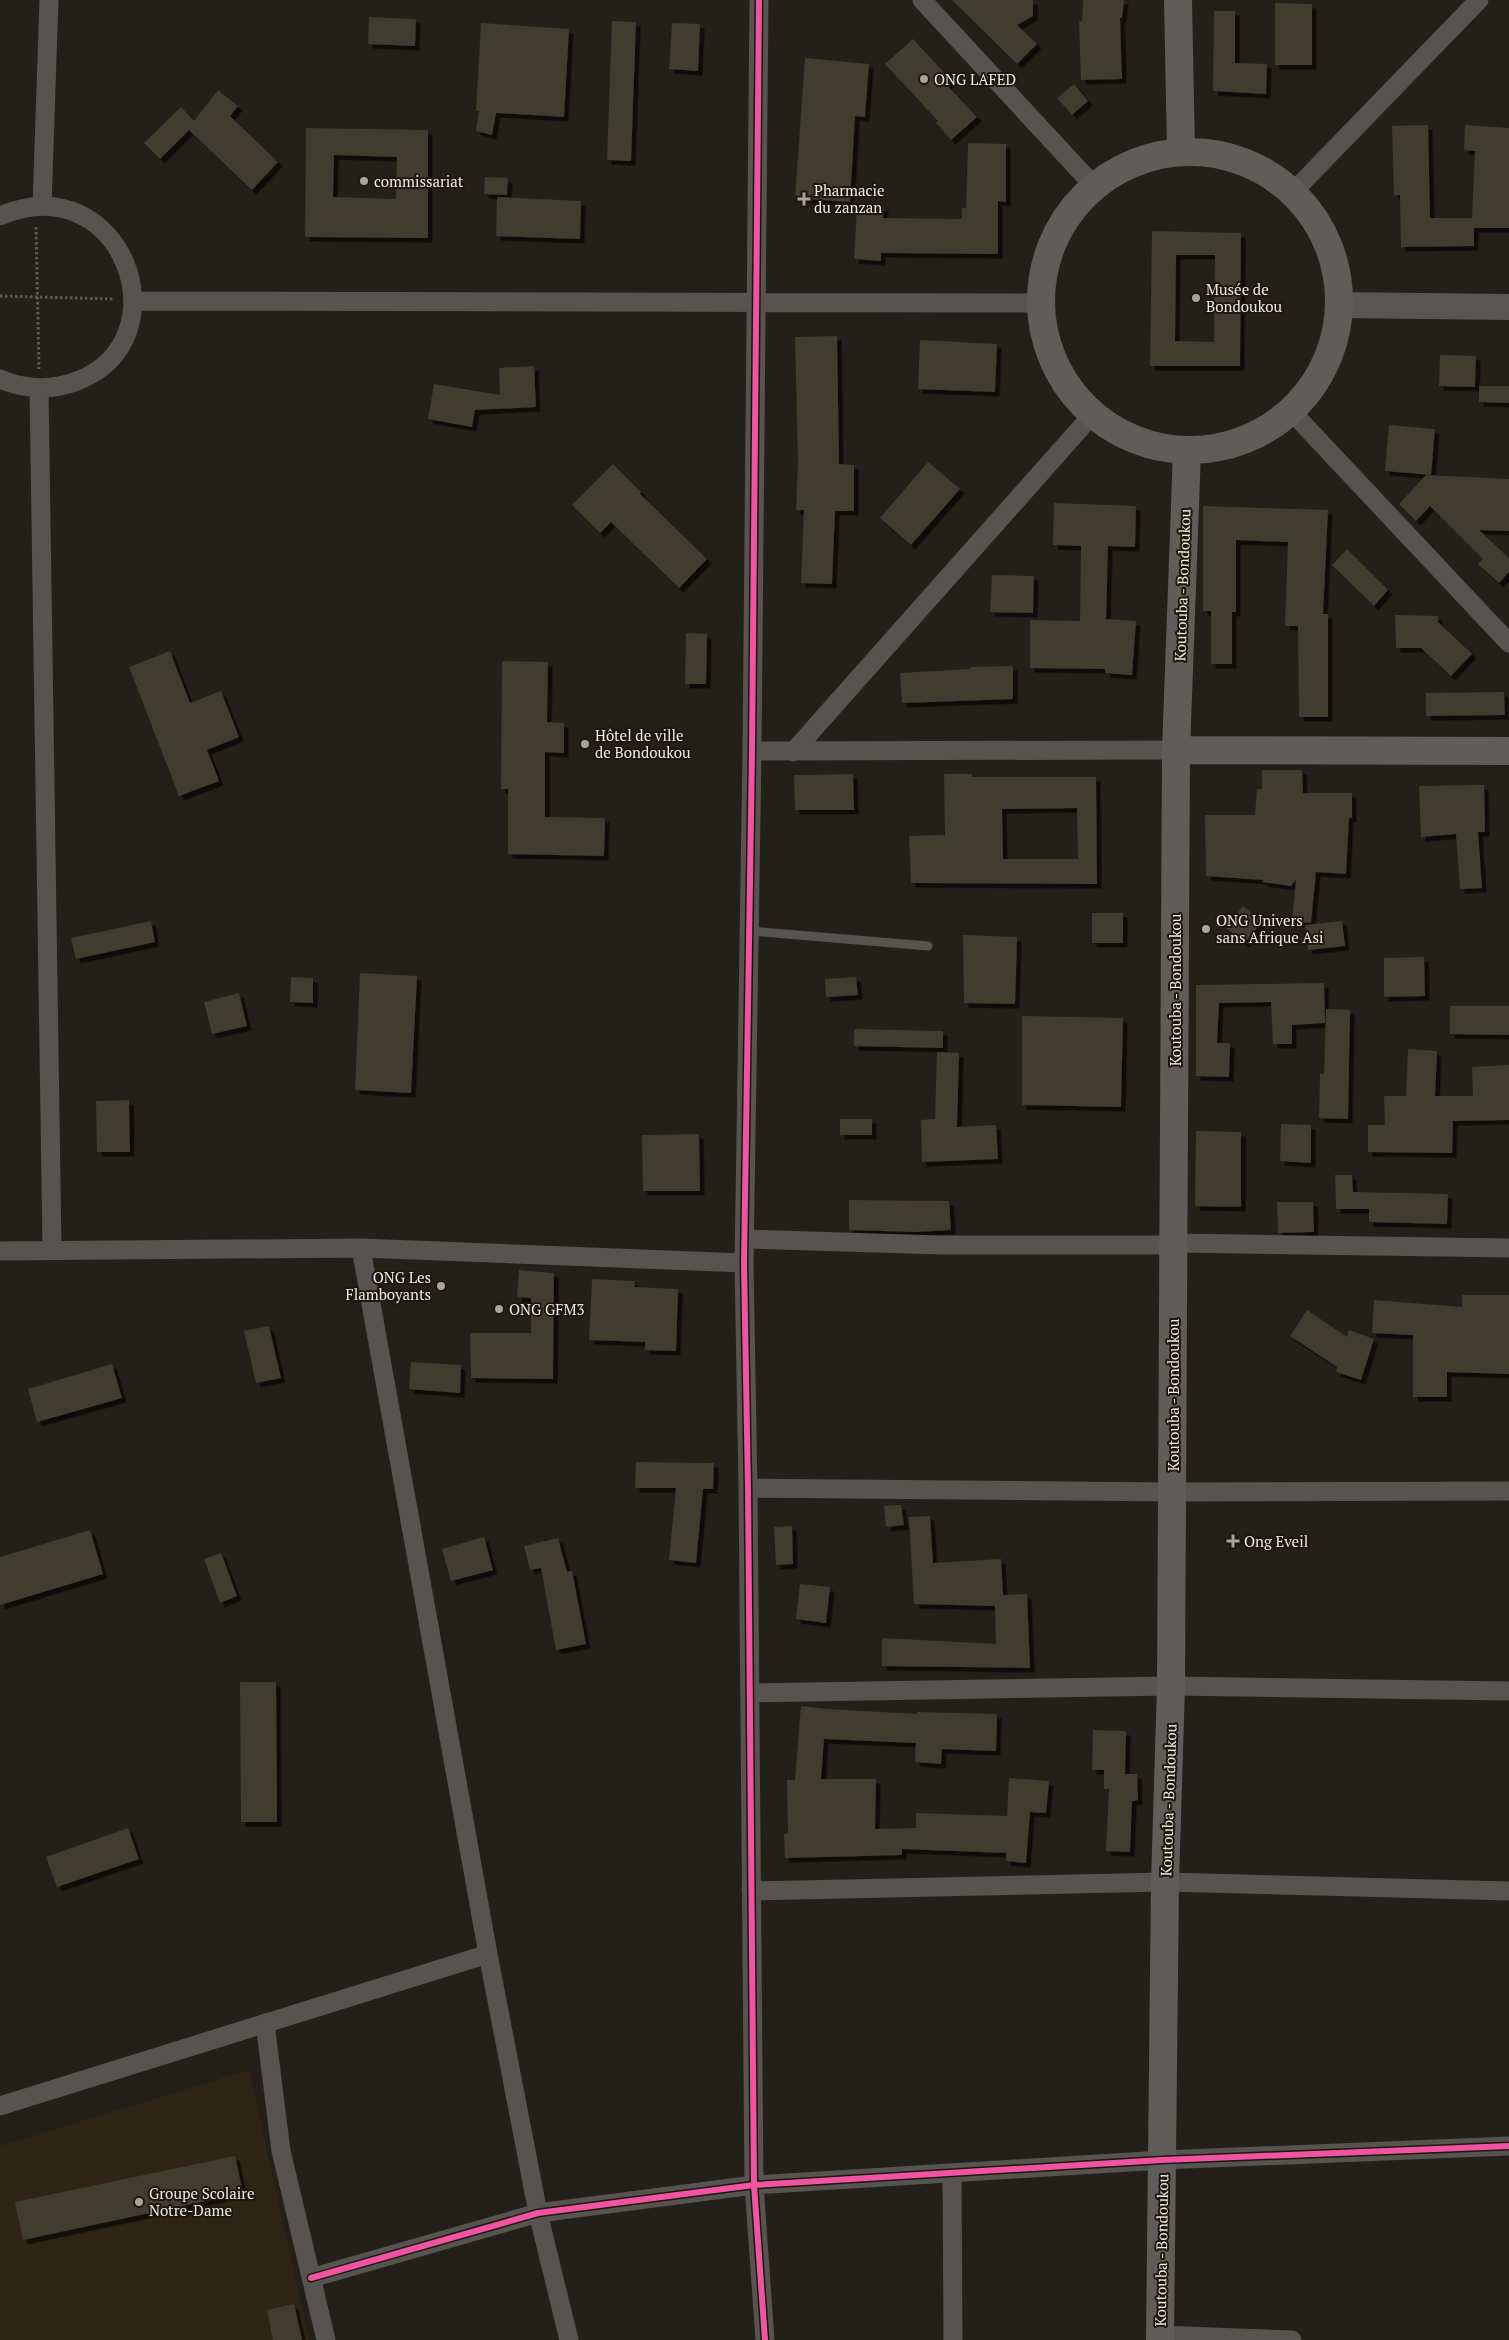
<svg xmlns="http://www.w3.org/2000/svg" width="1509" height="2340" font-family="'PT Serif',serif">
<style>
.built{fill:#2e2515}
.building{fill:#3f3c2f;fill-rule:evenodd;filter:url(#shadow)}
.lines{fill:none;stroke-linecap:round;stroke-linejoin:round}
.path{stroke:#5d5a58;stroke-width:3;stroke-dasharray:2.5 2.5;stroke-linecap:butt}
.lane{stroke:#565351;stroke-width:9}
.street{stroke:#565351;stroke-width:19}
.secondary{stroke:#585553;stroke-width:26}
.primary{stroke:#5f5c5a;stroke-width:28}
.cycleway-casing{stroke:#1d170c;stroke-width:9}
.cycleway{stroke:#f153a3;stroke-width:6}
.poi-dot{fill:#a8a49d;stroke:#1d170c;stroke-width:2}
.labels{text-anchor:middle;dominant-baseline:central;stroke-width:4;stroke-linejoin:round;paint-order:stroke}
.poi-label{font-size:15px;fill:#f0ece4;stroke:#1d170c;text-anchor:start}
.street-label{font-size:15px;fill:#f0ece4;stroke:#1d170c}
</style>
<defs>
<filter id="shadow"><feDropShadow dx="4.5" dy="4.5" stdDeviation="0" flood-color="#0009"/></filter>
</defs>
<rect width="100%" height="100%" fill="#231f19"/>
<path class="built" d="M249,2070L309,2340H0V2146Z"/>
<path class="building" d="M952,0H1033V16L1017,25L1037,44L1017,64Z
M1083,0H1124L1122,18H1120L1122,79L1081,80L1079,21H1082Z
M1275,3L1312,4V65H1275Z
M1214,11H1235V63L1267,64L1266,94L1213,91Z
M369,17L416,19L415,46L368,44Z
M612,21L636,22L631,161L607,160Z
M481,23L569,29L564,117L496,113L492,135L476,131L479,111H476Z
M672,23L700,24L698,71L669,69Z
M913,39L952,81L947,85L977,117L951,140L936,123L938,121L885,64Z
M805,58L869,64L865,117L855,116L850,202L795,198Z
M1074,84L1088,101L1072,115L1057,98Z
M218,90L238,106L230,116L278,162L252,190L189,130L160,159L144,143L181,107L194,121Z
M1428,125L1430,218H1472L1475,151L1464,150L1465,125L1509,128V228H1474V246L1401,247L1400,195H1394L1392,126Z
M306,128L428,130V238L305,237ZM334,155L397,157L396,199L333,197Z
M968,143L1006,144V202L998,201V254L881,253V261L854,259L857,206L884,207L883,218L962,219V208H966Z
M485,177L508,178L507,195L484,194Z
M497,197L581,201L580,239L496,236Z
M1152,231L1241,233L1240,366H1150ZM1176,255H1215L1214,342L1175,341Z
M837,336L839,464L854,465V511H835L832,584L801,583L804,510H796L798,463L795,337Z
M920,340L997,344L995,392L918,389Z
M1440,355L1476,356L1475,387L1439,386Z
M534,366L536,407L475,410L472,427L428,419L434,384L500,395L499,368Z
M1479,386H1509V403L1479,402Z
M1389,425L1435,429L1431,475L1385,471Z
M928,462L960,489L911,545L880,518Z
M613,464L641,492L640,494L707,559L679,588L611,522L600,533L572,505Z
M1426,475L1509,479V531L1479,530L1509,558V572L1499,583L1478,564L1483,559L1430,506L1416,521L1399,504Z
M1054,503L1136,506L1135,547L1108,546L1106,619L1136,621L1132,675L1105,673V669L1030,668V620L1080,621L1081,546L1053,545Z
M1203,506L1328,510L1323,614H1328V717H1299L1298,626H1285L1288,542L1236,540V612H1232V664H1211V611H1203Z
M1347,549L1388,590L1374,606L1332,565Z
M992,575L1034,576L1033,613L990,612Z
M1395,615L1438,616V622L1472,654L1451,676L1421,648H1396Z
M686,633L707,634L706,684H685Z
M170,651L190,703L221,691L239,737L207,750L219,781L179,796L129,667Z
M502,661L548,662L547,722L564,723V753L545,752V817L605,818L604,856L508,854V789H501Z
M1013,666V699L902,703L900,673L970,669V667Z
M1504,692L1505,715L1426,716V693Z
M1262,770H1302L1303,793H1352V818H1349L1346,874L1316,872L1311,923L1292,922L1296,879L1291,886L1262,882L1264,880L1206,876L1205,815H1255L1257,789H1262Z
M853,774L854,810H795L794,775Z
M944,774H972V777H1096L1097,884L911,883L909,836L945,835ZM1077,808L1078,859H1003L1002,809Z
M1484,785L1485,832H1478L1482,888L1460,889L1456,834L1421,837L1419,786Z
M1243,906L1262,922L1245,943L1226,928Z
M1092,913H1123V943H1092Z
M151,921L155,942L76,959L71,938Z
M1342,921L1345,946L1308,950L1305,925Z
M963,935L1017,937L1015,1004L964,1003Z
M1424,957L1425,996L1384,997V958Z
M360,973L417,976L411,1093L355,1090Z
M291,977L313,978V1003L290,1002Z
M856,977L858,995L826,997L825,979Z
M1324,983L1325,1023L1292,1025V1044H1273L1271,1002L1219,1003L1217,1043H1230L1229,1077L1196,1076V985Z
M239,993L247,1026L212,1034L204,1002Z
M1450,1006H1509V1035L1450,1034Z
M1326,1009L1350,1010L1348,1119L1319,1118L1320,1074H1324Z
M1022,1016L1123,1018L1121,1107L1022,1105Z
M854,1029L943,1031V1048L854,1046Z
M1408,1049L1437,1051L1435,1096H1473L1472,1067L1509,1065V1120L1453,1121L1452,1153L1368,1152V1125H1385L1384,1096H1406Z
M937,1052L959,1053L957,1127L996,1125L998,1159L922,1162L921,1120L935,1119Z
M129,1100L130,1152H97L96,1101Z
M840,1119H872V1135H840Z
M1281,1124L1311,1125V1163L1280,1161Z
M1196,1131L1241,1132V1207L1195,1206Z
M699,1134L700,1191H643L642,1135Z
M1335,1175H1352L1353,1192L1448,1194L1447,1224L1369,1222V1209H1336Z
M849,1200L949,1201L951,1230L916,1232L849,1230Z
M1277,1202H1313L1314,1232L1278,1233Z
M519,1270L554,1273L553,1379L471,1378L470,1333H531V1298L517,1297Z
M592,1279L635,1281L634,1287L678,1289L676,1351L645,1350V1342L589,1340Z
M1462,1295H1509V1374L1447,1372V1397H1413V1335L1372,1333L1374,1300L1462,1307Z
M1307,1310L1347,1337L1349,1330L1374,1339L1361,1380L1336,1372L1337,1367L1290,1336Z
M269,1326L281,1378L256,1383L244,1331Z
M411,1362L461,1365L460,1393L409,1389Z
M112,1364L122,1398L37,1422L28,1389Z
M636,1462L714,1463L713,1489H703L696,1563L669,1560L676,1488H635Z
M901,1505L904,1525L886,1527L884,1506Z
M930,1516L933,1563L1001,1559L1003,1595L1027,1594L1030,1668L882,1666V1638L996,1644L995,1606L914,1604L909,1517Z
M792,1526L793,1564L776,1565L774,1527Z
M90,1530L103,1574L0,1605V1557Z
M484,1537L493,1570L451,1581L442,1549Z
M558,1538L567,1572L572,1571L586,1644L556,1650L541,1568L530,1570L524,1546Z
M221,1553L237,1596L220,1603L204,1559Z
M800,1584L830,1587L826,1623L796,1619Z
M240,1682H276L277,1822H241Z
M801,1706L827,1709L917,1714V1712L997,1714L996,1751L942,1749L941,1764L915,1762L916,1743L824,1739L821,1779H876L875,1829L916,1828V1813L1007,1816L1009,1778L1049,1781L1046,1813L1030,1812L1026,1863L1006,1861V1853L902,1849V1855L785,1858L784,1834L788,1833L787,1780H795Z
M1093,1730L1126,1731L1125,1774H1137L1138,1800L1132,1801L1130,1852L1106,1851L1109,1789H1104V1770H1092Z
M128,1828L139,1859L57,1887L46,1857Z
M235,2156L243,2193L23,2240L15,2202Z
M294,2304L302,2340H273L267,2310Z"/>
<g class="lines">
<path class="path" d="M36,227L39,369
M0,296L113,299"/>
<path class="lane" d="M750,931L928,946"/>
<path class="street" d="M759,0L752,751L744,1263L748,1488L754,2185L765,2340
M922,0L1094,186
M1292,193L1479,0
M42,206L49,0
M0,216C123,164 185,340 77,381C51,391 26,390 0,379
M133,301L1040,303
M39,389L52,1249
M1291,411L1509,643
M752,751L1176,750
M793,752L1093,414
M745,1239L941,1245H1174
M1175,1243L1509,1248
M361,1248L488,1954L538,2213L569,2340
M0,1251L361,1248L744,1263
M748,1488L1172,1492L1509,1491
M750,1693L1171,1686L1509,1691
M751,1891L1165,1882L1509,1891
M265,2023L281,2151L326,2340
M0,2106L488,1954
M952,2173L953,2340
M311,2278L538,2213L754,2185L1162,2160L1509,2146
M1160,2335L1292,2340"/>
<path class="secondary" d="M1339,305L1509,307"/>
<path class="primary" d="M1178,0L1181,152
M1041 301a149 149 0 1 1 298 0a149 149 0 1 1-298 0Z
M1176,750L1509,751
M1160,2340L1165,1882L1171,1686L1176,750L1187,451"/>
<defs>
<path id="cycleway" d="M759,0L752,751L744,1263L748,1488L754,2185L765,2340
M311,2278L538,2213L754,2185L1162,2160L1509,2146"/>
</defs>
<use href="#cycleway" class="cycleway-casing"/>
<use href="#cycleway" class="cycleway"/>
</g>
<g class="poi-dot">
<circle cx="924" cy="79" r="5"/>
<circle cx="364" cy="181" r="5"/>
<path d="M801.5 191.5h5v5h5v5h-5v5h-5v-5h-5v-5h5z"/>
<circle cx="1196" cy="298" r="5"/>
<circle cx="585" cy="744" r="5"/>
<circle cx="1206" cy="929" r="5"/>
<circle cx="441" cy="1286" r="5"/>
<circle cx="499" cy="1309" r="5"/>
<path d="M1230.5 1533.5h5v5h5v5h-5v5h-5v-5h-5v-5h5z"/>
<circle cx="139" cy="2202" r="5"/>
</g>
<g class="labels">
<g class="poi-label">
<text x="934" y="79">ONG LAFED</text>
<text x="374" y="181">commissariat</text>
<text x="814" y="190">Pharmacie<tspan x="814" dy="17">du zanzan</tspan></text>
<text x="1206" y="289">Musée de<tspan x="1206" dy="17">Bondoukou</tspan></text>
<text x="595" y="735">Hôtel de ville<tspan x="595" dy="17">de Bondoukou</tspan></text>
<text x="1216" y="920">ONG Univers<tspan x="1216" dy="17">sans Afrique Asi</tspan></text>
<text x="431" y="1277" text-anchor="end">ONG Les<tspan x="431" dy="17">Flamboyants</tspan></text>
<text x="509" y="1309">ONG GFM3</text>
<text x="1244" y="1541">Ong Eveil</text>
<text x="149" y="2193">Groupe Scolaire<tspan x="149" dy="17">Notre-Dame</tspan></text>
</g>
<g class="street-label">
<text transform="translate(1182 585) rotate(-88)">Koutouba - Bondoukou</text>
<text transform="translate(1175 990) rotate(-90)">Koutouba - Bondoukou</text>
<text transform="translate(1173 1395) rotate(-90)">Koutouba - Bondoukou</text>
<text transform="translate(1168 1800) rotate(-88)">Koutouba - Bondoukou</text>
<text transform="translate(1161 2250) rotate(-89)">Koutouba - Bondoukou</text>
</g>
</g>
</svg>
